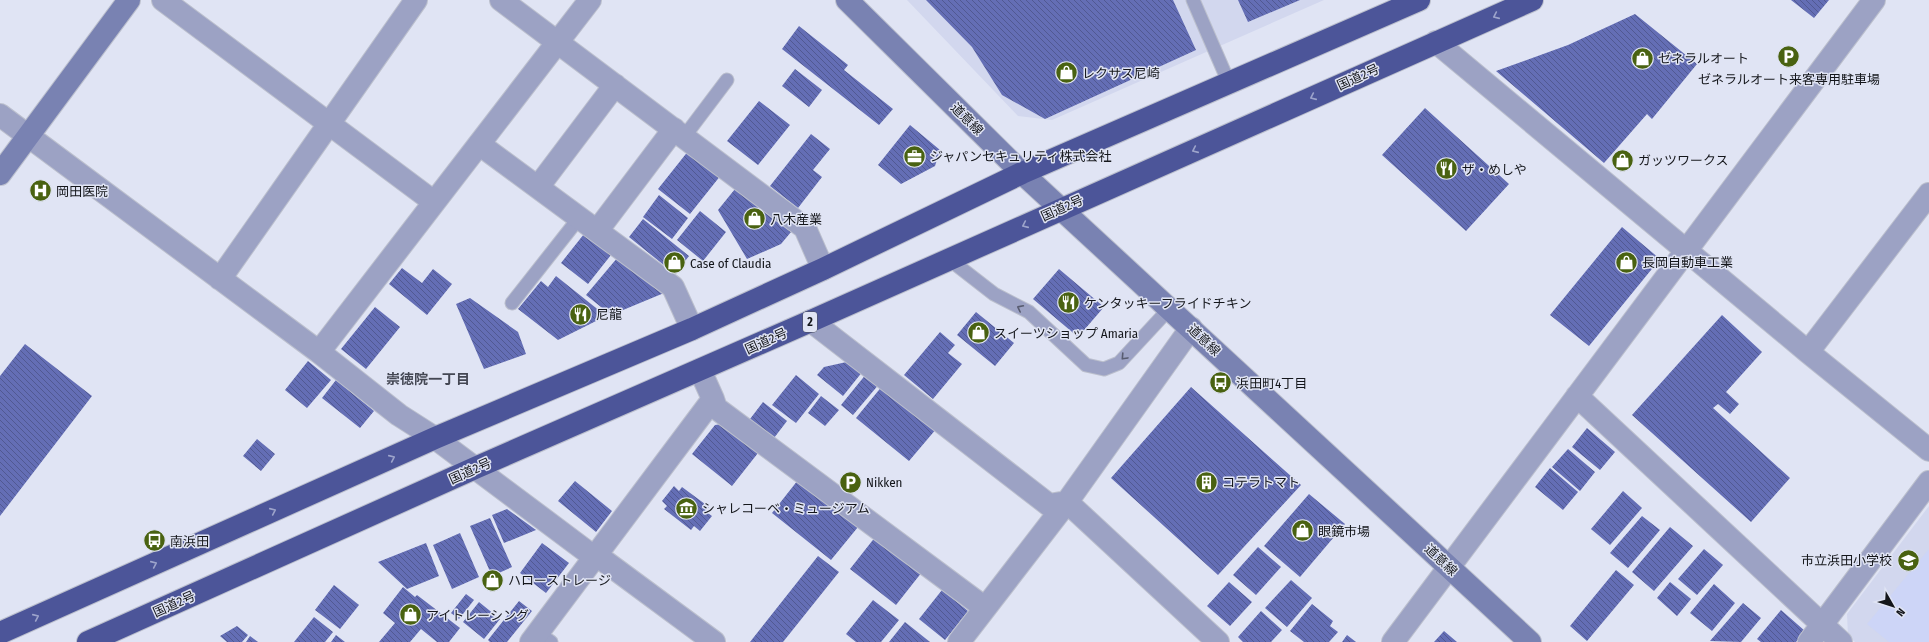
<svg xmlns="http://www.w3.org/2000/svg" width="1929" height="642" font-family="'Fira Sans Condensed','Noto Sans JP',sans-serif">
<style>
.built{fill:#d2d7ee}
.grass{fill:#cdd5f7}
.building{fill:url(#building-back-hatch)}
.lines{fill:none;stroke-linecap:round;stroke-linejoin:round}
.lane-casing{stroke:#bbbfcd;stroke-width:15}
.street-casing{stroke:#bbbfcd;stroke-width:24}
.secondary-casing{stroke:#bbbfcd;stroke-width:24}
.highway-casing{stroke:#bbbfcd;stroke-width:24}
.lane{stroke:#9ca2c4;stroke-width:13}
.street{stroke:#9ca2c4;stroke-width:22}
.secondary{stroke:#7982b2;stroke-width:22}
.highway{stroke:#4c5599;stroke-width:22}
.oneway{stroke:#9da4cb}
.oneway2{stroke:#585c70}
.labels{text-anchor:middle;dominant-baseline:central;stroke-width:3;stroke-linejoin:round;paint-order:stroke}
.shield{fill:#e0e4f4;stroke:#51545c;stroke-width:1}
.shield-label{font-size:12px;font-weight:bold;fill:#14161b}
.poi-label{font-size:13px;fill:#14161b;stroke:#e0e4f4;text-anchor:start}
.street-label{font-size:13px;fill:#14161b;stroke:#e0e4f4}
.neighbourhood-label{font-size:14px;font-weight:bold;fill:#444753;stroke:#e0e4f4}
</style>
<defs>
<pattern id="building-back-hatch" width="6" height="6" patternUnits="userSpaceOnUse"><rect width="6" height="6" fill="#646eb5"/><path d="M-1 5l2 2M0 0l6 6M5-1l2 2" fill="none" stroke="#515992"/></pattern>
</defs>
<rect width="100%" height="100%" fill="#e0e4f4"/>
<path class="built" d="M907,0H1324L1052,120L1018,116Z
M1929,506V642H1855L1848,636L1847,614Z"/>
<path class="grass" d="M1929,549V642H1889L1867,624Z"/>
<path class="building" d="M926,0H1173L1196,50L1045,119L1002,95L972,47Z
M1238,0H1300L1248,22Z
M1791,0H1829L1814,18Z
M1635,14L1697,64L1652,119L1647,114L1604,163L1496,71L1568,45Z
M799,26L848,65L844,70L893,109L879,125L782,49Z
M795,69L822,90L809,107L782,86Z
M759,101L790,125L758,165L727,141Z
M1425,108L1509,184L1466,231L1382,155Z
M910,125L940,150L935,166L901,184L878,165Z
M811,134L830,149L813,170L822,177L798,208L770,186Z
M689,150L721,175L690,214L658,189Z
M735,189L791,232L781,244L747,259L718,210Z
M659,195L688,218L672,239L643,217Z
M700,211L726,232L703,261L677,240Z
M643,219L689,256L675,274L629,237Z
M1622,227L1660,259L1589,346L1550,315Z
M584,234L611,255L588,284L561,263Z
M618,257L664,293L611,315L586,295Z
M402,268L422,283L433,269L452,284L427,315L389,284Z
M1059,269L1104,307L1078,337L1033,299Z
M556,276L606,316L558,340L518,309L541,281L548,287Z
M470,298L518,332L526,354L484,369L456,304Z
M375,307L400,327L366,369L341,349Z
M976,312L1014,343L995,366L957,335Z
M1722,315L1762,352L1726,392L1739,404L1730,414L1718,404L1713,408L1790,478L1751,522L1632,415Z
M940,332L955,345L948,353L962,364L933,399L904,375Z
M25,344L92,396L0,516V376Z
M308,361L331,380L307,408L285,390Z
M851,361L863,371L843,396L817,375L824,367Z
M867,373L880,383L853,415L841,405Z
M796,375L819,394L796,423L772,405Z
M336,380L374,411L360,428L322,398Z
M883,385L937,428L909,461L856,418Z
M1191,387L1301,485L1218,575L1111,478Z
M821,396L839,410L825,426L808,413Z
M763,402L787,421L774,438L750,419Z
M722,424L758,453L732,486L692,454L715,425Z
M1587,428L1615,452L1600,470L1572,447Z
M257,439L275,454L261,471L243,456Z
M1568,449L1595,472L1580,491L1552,467Z
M1550,468L1578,492L1563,510L1535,487Z
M798,480L858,527L831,560L772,513Z
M575,481L612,511L596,532L558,501Z
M674,486L679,491L682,487L709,507L705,511L712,516L700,531L694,526L691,530L664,509L667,506L662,501Z
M1623,491L1642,508L1610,545L1591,529Z
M1309,494L1345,524L1300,577L1264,546Z
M507,509L536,530L504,543L492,515Z
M1642,516L1660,530L1628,568L1610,553Z
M490,518L512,567L492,576L470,526Z
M1670,527L1693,546L1654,591L1632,572Z
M460,533L479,577L452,589L433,545Z
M876,536L922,572L896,605L850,569Z
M426,543L439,576L407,589L378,562Z
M542,543L569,563L546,593L520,573Z
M1258,547L1281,567L1256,595L1233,575Z
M1704,549L1723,565L1697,595L1678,579Z
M818,556L839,572L783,642H750Z
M1616,570L1634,585L1587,641L1570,626Z
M1291,580L1312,598L1287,627L1265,608Z
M1229,582L1252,602L1230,626L1207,606Z
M1670,582L1691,599L1677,616L1657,598Z
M1714,584L1735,603L1712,631L1690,613Z
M334,585L359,605L340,629L315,610Z
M403,587L415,597L417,595L460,628L449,642H437L421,629L410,642H379L395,623L383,613Z
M942,590L968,611L945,640L919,619Z
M466,594L474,600L459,619L451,613Z
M873,600L899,620L881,642H856L846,634Z
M519,601L532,611L507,642H490L488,640Z
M479,602L500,619L484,639L463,622Z
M1743,603L1761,618L1741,642L1710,641Z
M1312,604L1333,621L1330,626L1338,632L1329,642H1304L1290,631Z
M1781,610L1805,631L1796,642H1761L1757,639Z
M1261,611L1282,630L1271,642H1243L1238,637Z
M314,617L333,632L325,642H294Z
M905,622L930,642H889Z
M237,626L248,635L242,642H227L220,636Z
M1444,631L1457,642H1434Z
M336,635L345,642H331Z
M1347,635L1356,642H1342Z
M250,636L258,642H246Z"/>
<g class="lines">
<defs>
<path id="lane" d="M1193,0L1229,83
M684,137L727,80
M949,259L994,294L1029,312L1086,365L1104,369L1119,363L1170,308
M512,303L579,218
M538,633L551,642"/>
<path id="street" d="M163,0L434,202
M501,0L805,228L823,269
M1436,42L1808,352L1929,450
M0,115L319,352L399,415L435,438L594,557L603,560L714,642
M479,144L673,287L692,329
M538,187L615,85
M597,231L674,129
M220,279L416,0
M811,321L1049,505L1067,502L1218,642
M319,352L590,0
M1808,352L1929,194
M1577,396L1841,642
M713,399L716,408L985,608
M531,642L713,399L700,370
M959,642L1067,502L1191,328
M1393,642L1874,0
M1809,642L1929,482"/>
<path id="secondary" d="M847,0L1022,173L1530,642
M0,174L129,0"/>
<path id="highway" d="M0,633L435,438L692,329L823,269L1022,173L1419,0
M88,642L475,468L811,321L1532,0"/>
</defs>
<use href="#lane" class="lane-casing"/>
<use href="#street" class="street-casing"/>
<use href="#secondary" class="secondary-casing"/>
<use href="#highway" class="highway-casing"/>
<use href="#lane" class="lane"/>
<use href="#street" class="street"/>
<use href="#secondary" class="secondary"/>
<use href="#highway" class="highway"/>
</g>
<defs><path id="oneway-chevron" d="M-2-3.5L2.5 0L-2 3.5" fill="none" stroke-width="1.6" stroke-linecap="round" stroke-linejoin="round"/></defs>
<g class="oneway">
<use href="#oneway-chevron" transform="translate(1496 16) rotate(156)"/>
<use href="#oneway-chevron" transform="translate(1313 97) rotate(156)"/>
<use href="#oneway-chevron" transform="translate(1195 150) rotate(156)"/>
<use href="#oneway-chevron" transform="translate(1025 225) rotate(156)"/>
<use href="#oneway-chevron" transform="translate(392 458) rotate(-24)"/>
<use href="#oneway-chevron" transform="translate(273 511) rotate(-24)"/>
<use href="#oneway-chevron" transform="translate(154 564) rotate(-24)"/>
<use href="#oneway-chevron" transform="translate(36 617) rotate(-24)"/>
</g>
<g class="oneway2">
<use href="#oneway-chevron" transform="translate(1020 308) rotate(-153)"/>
<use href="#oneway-chevron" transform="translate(1124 357) rotate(133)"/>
</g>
<defs>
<symbol id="parking-disc" viewBox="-11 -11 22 22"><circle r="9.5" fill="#496211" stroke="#e0e4f4"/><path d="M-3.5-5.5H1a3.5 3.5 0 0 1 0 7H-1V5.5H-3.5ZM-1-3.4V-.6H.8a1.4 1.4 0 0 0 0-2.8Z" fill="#fff"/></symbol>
<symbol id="shop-disc" viewBox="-11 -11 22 22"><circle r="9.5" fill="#496211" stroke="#e0e4f4"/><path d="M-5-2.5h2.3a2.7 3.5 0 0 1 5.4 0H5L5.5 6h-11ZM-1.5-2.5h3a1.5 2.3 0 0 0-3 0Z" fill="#fff"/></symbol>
<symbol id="office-disc" viewBox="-11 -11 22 22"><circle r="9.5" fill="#496211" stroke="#e0e4f4"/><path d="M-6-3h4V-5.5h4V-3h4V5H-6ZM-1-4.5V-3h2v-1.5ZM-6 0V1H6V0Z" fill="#fff"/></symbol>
<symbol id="restaurant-disc" viewBox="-11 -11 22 22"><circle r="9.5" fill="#496211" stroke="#e0e4f4"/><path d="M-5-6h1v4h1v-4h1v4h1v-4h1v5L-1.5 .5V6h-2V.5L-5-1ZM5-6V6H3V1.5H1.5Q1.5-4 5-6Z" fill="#fff"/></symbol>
<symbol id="hospital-disc" viewBox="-11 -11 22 22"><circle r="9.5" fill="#496211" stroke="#e0e4f4"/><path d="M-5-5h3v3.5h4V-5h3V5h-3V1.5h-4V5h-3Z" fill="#fff"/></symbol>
<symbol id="bus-disc" viewBox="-11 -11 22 22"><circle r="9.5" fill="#496211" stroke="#e0e4f4"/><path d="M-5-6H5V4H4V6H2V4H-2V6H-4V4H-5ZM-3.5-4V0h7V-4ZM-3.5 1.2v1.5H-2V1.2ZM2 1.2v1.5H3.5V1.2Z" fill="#fff"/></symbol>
<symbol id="building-disc" viewBox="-11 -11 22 22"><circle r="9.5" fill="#496211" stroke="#e0e4f4"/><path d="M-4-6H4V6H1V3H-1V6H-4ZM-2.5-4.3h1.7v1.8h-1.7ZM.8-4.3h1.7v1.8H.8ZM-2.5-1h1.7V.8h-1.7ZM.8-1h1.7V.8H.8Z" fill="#fff"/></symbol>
<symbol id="museum-disc" viewBox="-11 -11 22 22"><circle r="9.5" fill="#496211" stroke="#e0e4f4"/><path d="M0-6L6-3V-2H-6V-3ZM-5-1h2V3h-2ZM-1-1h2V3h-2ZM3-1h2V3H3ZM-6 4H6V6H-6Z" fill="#fff"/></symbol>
<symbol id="school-disc" viewBox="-11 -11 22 22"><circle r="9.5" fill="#496211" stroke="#e0e4f4"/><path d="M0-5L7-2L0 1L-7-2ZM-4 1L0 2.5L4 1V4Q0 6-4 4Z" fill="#fff"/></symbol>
</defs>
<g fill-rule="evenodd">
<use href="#parking-disc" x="1776" y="44" width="25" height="25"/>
<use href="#shop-disc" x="1630" y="46" width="25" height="25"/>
<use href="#shop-disc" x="1054" y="60" width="25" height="25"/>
<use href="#office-disc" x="902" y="144" width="25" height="25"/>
<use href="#shop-disc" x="1610" y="148" width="25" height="25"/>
<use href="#restaurant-disc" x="1434" y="156" width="25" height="25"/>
<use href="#hospital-disc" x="28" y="178" width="25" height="25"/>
<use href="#shop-disc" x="742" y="206" width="25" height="25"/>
<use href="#shop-disc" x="1614" y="250" width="25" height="25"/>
<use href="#shop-disc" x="662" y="250" width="25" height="25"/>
<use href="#restaurant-disc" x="1056" y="290" width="25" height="25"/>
<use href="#restaurant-disc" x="568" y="302" width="25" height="25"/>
<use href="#shop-disc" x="966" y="320" width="25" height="25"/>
<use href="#bus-disc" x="1208" y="370" width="25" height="25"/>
<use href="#parking-disc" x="838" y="470" width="25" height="25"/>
<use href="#building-disc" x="1194" y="470" width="25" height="25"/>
<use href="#museum-disc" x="674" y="496" width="25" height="25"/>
<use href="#shop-disc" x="1290" y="518" width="25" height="25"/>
<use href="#bus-disc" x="142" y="528" width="25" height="25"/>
<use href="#school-disc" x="1896" y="548" width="25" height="25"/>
<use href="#shop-disc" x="480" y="568" width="25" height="25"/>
<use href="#shop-disc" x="398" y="602" width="25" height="25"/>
</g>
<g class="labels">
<rect class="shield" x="803" y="312" width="14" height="20" rx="3"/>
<g class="shield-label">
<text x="810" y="322">2</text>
</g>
<g class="poi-label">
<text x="1658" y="58">ゼネラルオート</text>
<text x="1082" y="73">レクサス尼崎</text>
<text x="1789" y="79" text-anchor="middle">ゼネラルオート来客専用駐車場</text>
<text x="930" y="156">ジャパンセキュリティ株式会社</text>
<text x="1638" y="160">ガッツワークス</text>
<text x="1462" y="169">ザ・めしや</text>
<text x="56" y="191">岡田医院</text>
<text x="770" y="219">八木産業</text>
<text x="1642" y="262">長岡自動車工業</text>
<text x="690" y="263">Case of Claudia</text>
<text x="1084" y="303">ケンタッキーフライドチキン</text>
<text x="596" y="314">尼龍</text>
<text x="994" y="333">スイーツショップ Amaria</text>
<text x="1236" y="383">浜田町4丁目</text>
<text x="866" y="482">Nikken</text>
<text x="1222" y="482">コテラトマト</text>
<text x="702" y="508">シャレコーベ・ミュージアム</text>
<text x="1318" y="531">眼鏡市場</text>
<text x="170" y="541">南浜田</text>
<text x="1892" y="560" text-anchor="end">市立浜田小学校</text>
<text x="508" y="580">ハローストレージ</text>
<text x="426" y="615">アイトレーシング</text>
</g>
<g class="street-label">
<text transform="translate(1358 77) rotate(-24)">国道2号</text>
<text transform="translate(967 119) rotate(45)">道意線</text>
<text transform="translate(1062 208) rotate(-24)">国道2号</text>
<text transform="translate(1204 340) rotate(43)">道意線</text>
<text transform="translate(766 341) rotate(-24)">国道2号</text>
<text transform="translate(470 471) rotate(-24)">国道2号</text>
<text transform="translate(1441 560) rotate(43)">道意線</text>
<text transform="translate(174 604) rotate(-24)">国道2号</text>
</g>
<g class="neighbourhood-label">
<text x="428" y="379">崇徳院一丁目</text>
</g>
</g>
<g transform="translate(1893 606) rotate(129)" stroke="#e0e4f4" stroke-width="3" paint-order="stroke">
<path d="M0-3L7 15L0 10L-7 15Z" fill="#14161b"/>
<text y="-6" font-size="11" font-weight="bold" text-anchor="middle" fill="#14161b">N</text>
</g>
</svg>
